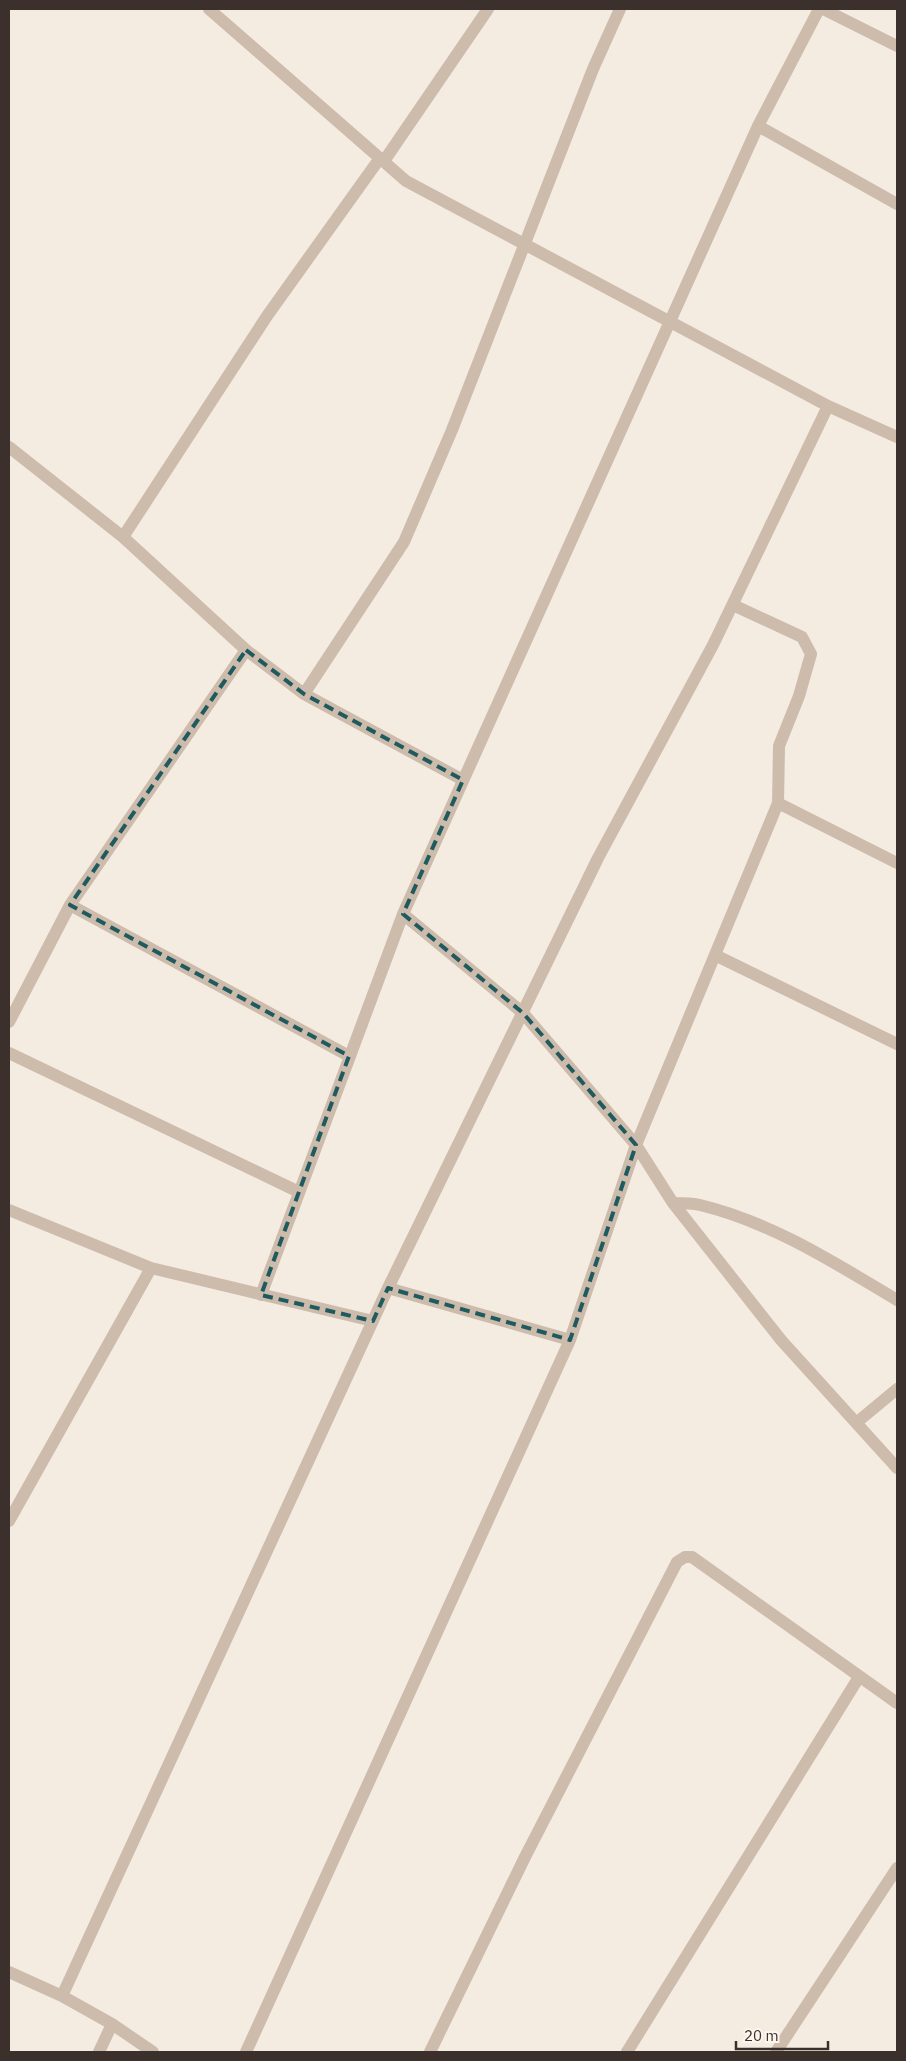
<svg xmlns="http://www.w3.org/2000/svg" width="906" height="2061" font-family="'IBM Plex Sans',sans-serif">
<style>
.lines{fill:none;stroke-linecap:round;stroke-linejoin:round}
.street{stroke:#cdbbac;stroke-width:12}
.marked{fill:none;stroke:#1f5a5e;stroke-width:4;stroke-dasharray:10 6;stroke-linejoin:round}
</style>
<rect width="100%" height="100%" fill="#f4ebe1"/>
<g class="lines">
<path class="street" d="M209,9L406,181L828,406L897,437
M823,9L897,46
M758,126L897,204
M384,161L488,9
M9,447L123,537L246,650L304,694L463,780
M123,537L267,316L380,158
M304,694L404,542L452,430L593,69L620,9
M778,803L897,863
M70,905L349,1056
M403,914L523,1013L636,1145L673,1203L781,1340L897,1468
M715,955L897,1044
M9,1022L70,905L246,650
M9,1053L299,1192
M673,1203C682,1203 692,1203 700,1205C771,1222 835,1263 897,1300
M9,1210L151,1268L373,1321
M388,1288L570,1340
M261,1295L403,914L758,126L819,9
M856,1423L897,1389
M9,1521L151,1268
M9,1972L62,1996L112,2024L153,2052
M62,1996L388,1288L598,858L713,645L828,406
M99,2052L112,2024
M246,2052L570,1340L636,1145L778,803L779,746L799,696L811,654L802,637L733,605
M430,2052L525,1857L677,1562L685,1557H692L897,1703
M627,2052L859,1677
M776,2052L897,1868"/>
</g>
<path class="marked" d="M246,650L304,694L463,780L403,914L523,1013L636,1145L570,1340L388,1288L373,1321L261,1295L349,1056L70,905Z"/>
<rect width="906" height="2061" fill="none" stroke="#3b302b" stroke-width="20"/>
<path d="M736 2041v8h92v-8" fill="none" stroke="#3b302b" stroke-width="2.5"/>
<text x="744" y="2041" font-size="15" fill="#3b302b" stroke="#fbf5ee" stroke-width="4" paint-order="stroke">20 m</text>
</svg>
